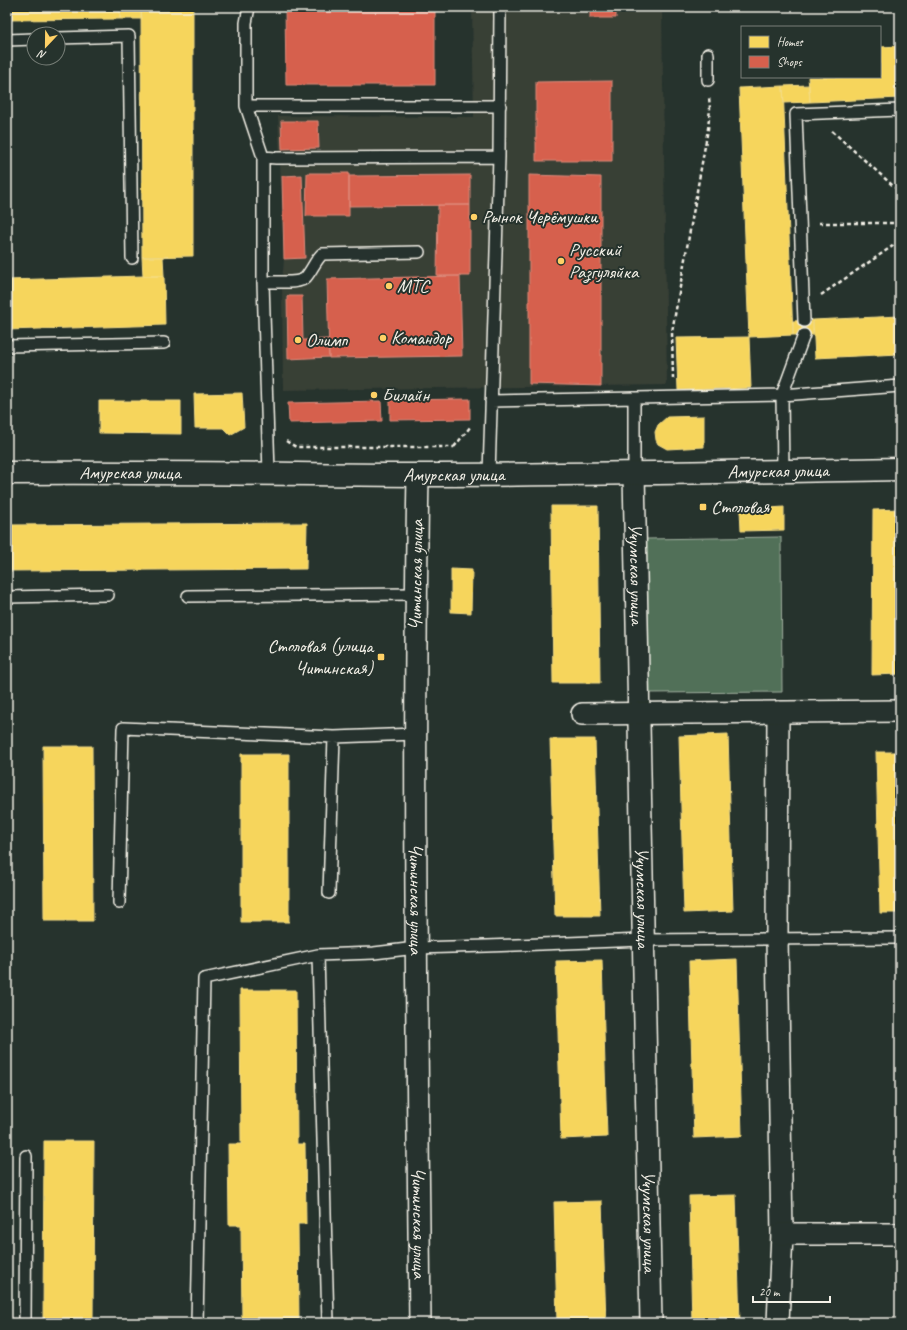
<svg xmlns="http://www.w3.org/2000/svg" width="907" height="1330" font-family="Caveat,sans-serif">
<style>
.built{fill:#383f36}
.green{fill:#517058;stroke:#a2b0a0}
.homes{fill:#f6d55c;stroke:#f5dd86}
.shops{fill:#d6604d;stroke:#df8c7c}
.lines{fill:none;stroke-linecap:round;stroke-linejoin:round}
.service-casing{stroke:#f4f1e8;stroke-width:14}
.minor-casing{stroke:#f4f1e8;stroke-width:24}
.tertiary-casing{stroke:#f4f1e8;stroke-width:25}
.path{stroke:#f4f1e8;stroke-width:2.5;stroke-dasharray:4 3;stroke-linecap:butt}
.service{stroke:#26332d;stroke-width:11}
.minor{stroke:#26332d;stroke-width:21}
.tertiary{stroke:#26332d;stroke-width:22}
.poi-dot{fill:#ffd166;stroke:#26332d;stroke-width:1.5}
.labels{text-anchor:middle;dominant-baseline:central;stroke-width:4;stroke-linejoin:round;paint-order:stroke}
.poi-label{font-size:19px;fill:#f4f1e8;stroke:#26332d;text-anchor:start}
.street-label{font-size:19px;fill:#f4f1e8;stroke:#26332d}
</style>
<rect width="100%" height="100%" fill="#26332d"/>
<filter id="ink" filterUnits="userSpaceOnUse"><feTurbulence type="fractalNoise" baseFrequency=".025" numOctaves="2"/><feDisplacementMap in="SourceGraphic" scale="8" xChannelSelector="R" yChannelSelector="G"/><feConvolveMatrix kernelMatrix="1 2 1 2 8 2 1 2 1" color-interpolation-filters="sRGB"/></filter>
<g filter="url(#ink)">
<path class="built" d="M472,7H662L667,385L283,390L282,282L284,259L278,116L474,117Z"/>
<path class="green" d="M781,537L782,692L647,693L646,539Z"/>
<path class="homes" d="M7,7H120V19L7,20Z
M120,7H141L142,19H120Z
M141,7H193V256L142,257Z
M900,46V98L810,102L808,77H880V47Z
M809,85L810,102L784,103L783,86Z
M783,86L793,335L749,337L739,88Z
M142,257H163L164,276H143Z
M143,276H164L165,325L7,330V280Z
M900,316V354L815,358L813,320Z
M813,320V335H793V321Z
M749,337L751,388L678,390L676,338Z
M242,393L244,427L230,435L223,428H195L194,394Z
M99,401H181V434L99,433Z
M704,416V447L667,449L658,444L656,440L655,432L658,425L667,417Z
M551,506H598L600,683H553Z
M784,507V530L741,531L740,510Z
M900,509V674L872,675L873,510Z
M307,523L306,569L7,571V525Z
M451,569L472,570L471,613L451,612Z
M728,734L733,911L684,913L679,736Z
M550,739H595L600,916H555Z
M43,746H92L93,921H44Z
M876,752H900V913H880Z
M241,754H289V922H241Z
M737,959L742,1136L694,1138L689,961Z
M602,960L607,1137L561,1139L556,961Z
M240,990H296L297,1144H305L306,1224H298L299,1323H242L241,1225H229L228,1144H241Z
M44,1141H94L93,1323H43Z
M736,1195L740,1323H692L689,1196Z
M602,1201L606,1323H557L554,1202Z"/>
<path class="shops" d="M285,7H435V85H286Z
M590,7H616V18H590Z
M612,81V161H536V82Z
M281,121H318L319,148L282,149Z
M307,173H349V216H306Z
M302,175L305,258L284,259L282,176Z
M470,175V205L349,206V176Z
M529,175L601,177V386L529,384Z
M438,205H470V276H437Z
M460,276L462,356L329,358L327,279Z
M287,296H302L303,340L328,339L329,357L288,359Z
M470,399V419L390,420V400Z
M381,401L382,421L289,423L288,403Z"/>
<g class="lines">
<defs>
<path id="service" d="M249,7L246,23V106L263,157V282L269,473
M58,38L129,36L132,258
M7,40L34,39
M708,54V80
M246,106H500
M263,157L276,158L499,157
M263,282C274,281 300,285 306,277C312,270 315,261 322,254L419,252
M804,321L796,114L900,110
M7,346L164,343
M491,401L782,395L900,386
M783,471L782,395L804,335
M634,473V398
M489,474L499,157L500,7
M188,596L416,594
M7,597L108,595
M329,893L334,737
M119,903L123,728L334,737L416,734
M318,955L328,1323
M25,1323L26,1156
M197,1323L204,979L318,955L374,953L416,948L487,946L643,940L900,938"/>
<g id="minor">
<path id="s1" d="M634,473L651,1323"/>
<path id="s2" d="M418,475C413,757 417,1040 420,1323"/>
<path d="M778,712L777,938L782,1234L778,1323"/>
<path d="M582,714L900,711"/>
<path d="M782,1234H900"/>
</g>
<g id="tertiary">
<path id="s3" d="M7,473C143,472 279,474 415,475C577,475 739,472 900,469"/>
</g>
</defs>
<use href="#service" class="service-casing"/>
<use href="#minor" class="minor-casing"/>
<use href="#tertiary" class="tertiary-casing"/>
<path class="path" d="M832,131L900,192
M819,223H900
M821,295L900,241
M673,379L672,332L708,129L710,108L709,97
M286,441L296,447H454
M454,447L471,426"/>
<use href="#service" class="service"/>
<use href="#minor" class="minor"/>
<use href="#tertiary" class="tertiary"/>
</g>
</g>
<g class="poi-dot">
<circle cx="474" cy="217" r="4"/>
<circle cx="561" cy="261" r="4"/>
<circle cx="389" cy="286" r="4"/>
<circle cx="383" cy="338" r="4"/>
<circle cx="298" cy="340" r="4"/>
<circle cx="374" cy="395" r="4"/>
<rect x="699" y="503" width="8" height="8" rx="2"/>
<rect x="377" y="653" width="8" height="8" rx="2"/>
</g>
<g class="labels">
<g class="poi-label">
<text x="482" y="217">Рынок Черёмушки</text>
<text x="569" y="250">Русский<tspan x="569" dy="22">Разгуляйка</tspan></text>
<text x="397" y="286">МТС</text>
<text x="391" y="338">Командор</text>
<text x="306" y="340">Олимп</text>
<text x="382" y="395">Билайн</text>
<text x="711" y="507">Столовая</text>
<text x="373" y="646" text-anchor="end">Столовая (улица<tspan x="373" dy="22">Читинская)</tspan></text>
</g>
<g class="street-label">
<text stroke="none"><textPath href="#s3" startOffset="771">Амурская улица</textPath></text>
<text stroke="none"><textPath href="#s3" startOffset="123">Амурская улица</textPath></text>
<text stroke="none"><textPath href="#s3" startOffset="447">Амурская улица</textPath></text>
<text stroke="none"><textPath href="#s1" startOffset="101">Учумская улица</textPath></text>
<text transform="translate(416 575) rotate(-89)">Читинская улица</text>
<text stroke="none"><textPath href="#s1" startOffset="425">Учумская улица</textPath></text>
<text stroke="none"><textPath href="#s2" startOffset="424">Читинская улица</textPath></text>
<text stroke="none"><textPath href="#s1" startOffset="749">Учумская улица</textPath></text>
<text stroke="none"><textPath href="#s2" startOffset="748">Читинская улица</textPath></text>
</g>
</g>
<rect width="907" height="1330" fill="none" stroke="#26332d" stroke-width="24"/>
<rect x="12" y="12" width="883" height="1306" fill="none" stroke="#f4f1e8" stroke-width="1.5" filter="url(#ink)"/>
<rect x="741" y="26" width="140" height="52" fill="#26332d" stroke="#787f78"/>
<rect x="749" y="36" width="20" height="12" fill="#f6d55c" stroke="#787f78"/>
<text x="777" y="46" font-size="12" fill="#f4f1e8">Homes</text>
<rect x="749" y="56" width="20" height="12" fill="#d6604d" stroke="#787f78"/>
<text x="777" y="66" font-size="12" fill="#f4f1e8">Shops</text>
<g transform="translate(46 46) rotate(202)"><circle r="19" fill="#26332d" stroke="#787f78"/>
<path d="M0-3L7 15L0 10L-7 15Z" fill="#ffd166"/>
<text y="-6" font-size="11" font-weight="bold" text-anchor="middle" fill="#f4f1e8">N</text>
</g>
<path d="M753 1296v6h77v-6" fill="none" stroke="#f4f1e8" stroke-width="2"/>
<text x="759" y="1296" font-size="12" fill="#f4f1e8" stroke="#26332d" stroke-width="3" paint-order="stroke">20 m</text>
</svg>
